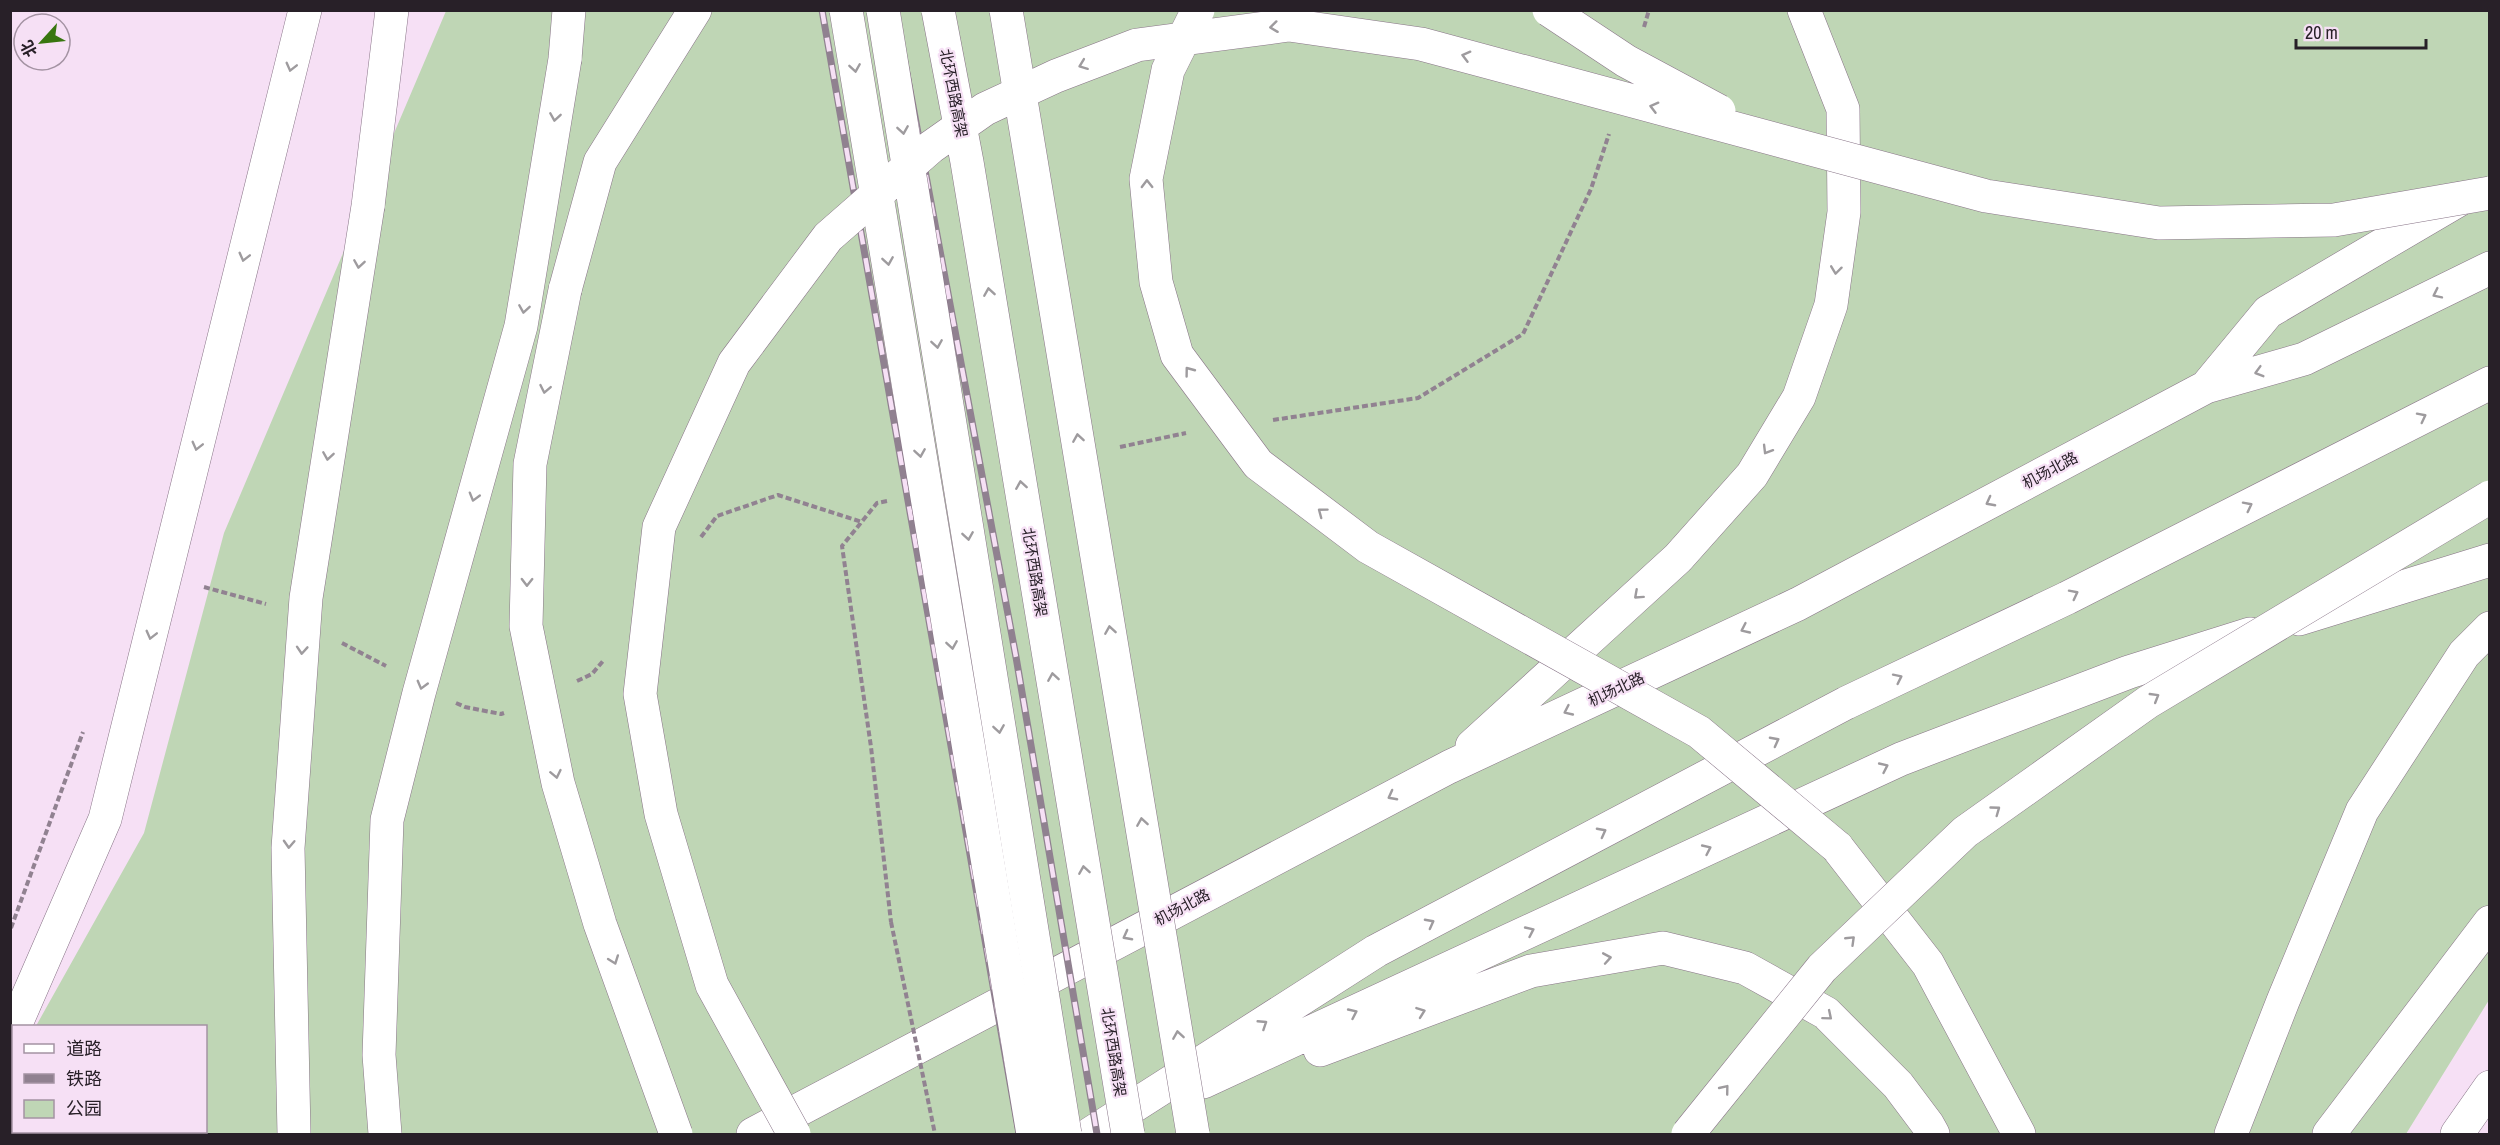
<svg xmlns="http://www.w3.org/2000/svg" width="2500" height="1145" font-family="'Archivo Narrow','Noto Sans SC',sans-serif">
<style>
.green{fill:#bfd6b5}
.lines{fill:none;stroke-linecap:round;stroke-linejoin:round}
.major-casing{stroke:#887487;stroke-width:34}
.highway-casing{stroke:#887487;stroke-width:34}
.path{stroke:#918291;stroke-width:4;stroke-dasharray:6 3;stroke-linecap:butt}
.major{stroke:#fff;stroke-width:33}
.highway{stroke:#fff;stroke-width:33}
.rail-casing{stroke:#908190;stroke-width:7}
.rail{stroke:#f6e0f5;stroke-width:4.5;stroke-dasharray:14;stroke-linecap:butt}
.major-bridge-casing{stroke:#887487;stroke-width:34;stroke-linecap:butt}
.highway-bridge-casing{stroke:#887487;stroke-width:34;stroke-linecap:butt}
.path-bridge{stroke:#918291;stroke-width:4;stroke-dasharray:6 3;stroke-linecap:butt}
.major-bridge{stroke:#fff;stroke-width:33}
.highway-bridge{stroke:#fff;stroke-width:33}
.oneway{stroke:#9e9b9e}
.labels{text-anchor:middle;dominant-baseline:central;stroke-width:4.5;stroke-linejoin:round;paint-order:stroke}
.street-label{font-size:15px;fill:#282028;stroke:#f6e0f5}
</style>
<rect width="100%" height="100%" fill="#f6e0f5"/>
<path class="green" d="M446,11H2489V1000L2406,1134H11L10,1073L13,1068L14,1132H206V1026H36L144,833L224,533Z"/>
<g class="lines">
<defs>
<path id="major" d="M565,290L600,162L695,10"/>
<path id="highway" d="M565,59L569,10
M368,206L392,10
M2206,387L2268,312L2462,198
M2299,619L2490,560
M1472,746L1678,558L1752,475L1799,397L1831,305L1844,212L1843,109L1804,10
M1837,847L1928,964L2019,1134
M15,1026L105,819L305,10
M1320,1050L1531,971L1663,948L1745,968L1826,1013L1898,1085L1928,1125L1933,1134
M1203,1082L1901,759L2129,672L2250,634
M753,1134L1449,767L1798,604L2206,387L2304,359L2490,268
M1090,1134L1376,951L1846,703L2067,598L2490,383
M2231,1134L2283,1001L2362,811L2464,654L2490,628
M2329,1134L2490,922
M2457,1134L2490,1087"/>
</defs>
<use href="#major" class="major-casing"/>
<use href="#highway" class="highway-casing"/>
<path class="path" d="M1644,27L1649,10
M1273,420L1418,398L1523,334L1591,189L1609,134
M1120,447L1186,433
M887,501L877,503L842,546L871,747L891,922
M701,537L717,516L778,495L862,522
M204,587L266,604
M342,643L386,666
M577,681L592,674L603,661
M456,703L465,707L501,714L504,713
M11,928L83,732"/>
<use href="#major" class="major"/>
<use href="#highway" class="highway"/>
<defs>
<path id="rail" d="M822,10L1019,1134
M895,10L1016,657L1097,1134"/>
</defs>
<use href="#rail" class="rail-casing"/>
<use href="#rail" class="rail"/>
<defs>
<path id="major-bridge" d="M846,10L1033,1134
M1006,10L1193,1134
M565,290L530,464L526,626L558,783L600,924L676,1134"/>
<path id="highway-bridge" d="M883,10L1065,1134
M938,10L967,162L1128,1134
M1198,10L1168,70L1146,179L1156,282L1177,355L1258,464L1368,547L1699,732L1837,847
M1549,10L1626,61L1719,111
M294,1134L288,848L306,598L368,206
M385,1134L379,1055L387,820L419,693L521,326L565,59
M794,1134L712,985L661,814L640,694L659,527L734,363L828,237L931,147L985,109L1056,76L1137,45L1289,25L1421,44L1986,196L2159,223L2334,220L2490,193
M1688,1134L1822,968L1965,832L2148,702L2490,497"/>
</defs>
<use href="#major-bridge" class="major-bridge-casing"/>
<use href="#highway-bridge" class="highway-bridge-casing"/>
<path class="path-bridge" d="M891,922L935,1134"/>
<use href="#major-bridge" class="major-bridge"/>
<use href="#highway-bridge" class="highway-bridge"/>
</g>
<defs><path id="oneway-chevron" d="M-2-3.5L2.5 0L-2 3.5" fill="none" stroke-width="1.6" stroke-linecap="round" stroke-linejoin="round" transform="scale(1.5)"/></defs>
<g class="oneway">
<use href="#oneway-chevron" transform="translate(1274 27) rotate(173)"/>
<use href="#oneway-chevron" transform="translate(1466 56) rotate(-165)"/>
<use href="#oneway-chevron" transform="translate(1083 65) rotate(159)"/>
<use href="#oneway-chevron" transform="translate(291 67) rotate(104)"/>
<use href="#oneway-chevron" transform="translate(855 68) rotate(81)"/>
<use href="#oneway-chevron" transform="translate(1654 107) rotate(-165)"/>
<use href="#oneway-chevron" transform="translate(555 117) rotate(99)"/>
<use href="#oneway-chevron" transform="translate(903 130) rotate(81)"/>
<use href="#oneway-chevron" transform="translate(1147 184) rotate(-91)"/>
<use href="#oneway-chevron" transform="translate(244 257) rotate(104)"/>
<use href="#oneway-chevron" transform="translate(888 261) rotate(81)"/>
<use href="#oneway-chevron" transform="translate(359 264) rotate(99)"/>
<use href="#oneway-chevron" transform="translate(1836 270) rotate(97)"/>
<use href="#oneway-chevron" transform="translate(989 292) rotate(-99)"/>
<use href="#oneway-chevron" transform="translate(2437 294) rotate(154)"/>
<use href="#oneway-chevron" transform="translate(524 309) rotate(99)"/>
<use href="#oneway-chevron" transform="translate(937 344) rotate(81)"/>
<use href="#oneway-chevron" transform="translate(1189 371) rotate(-127)"/>
<use href="#oneway-chevron" transform="translate(2259 372) rotate(164)"/>
<use href="#oneway-chevron" transform="translate(545 389) rotate(101)"/>
<use href="#oneway-chevron" transform="translate(2422 417) rotate(-27)"/>
<use href="#oneway-chevron" transform="translate(1078 438) rotate(-99)"/>
<use href="#oneway-chevron" transform="translate(197 446) rotate(104)"/>
<use href="#oneway-chevron" transform="translate(1767 450) rotate(121)"/>
<use href="#oneway-chevron" transform="translate(920 453) rotate(81)"/>
<use href="#oneway-chevron" transform="translate(328 456) rotate(99)"/>
<use href="#oneway-chevron" transform="translate(1021 485) rotate(-99)"/>
<use href="#oneway-chevron" transform="translate(474 497) rotate(106)"/>
<use href="#oneway-chevron" transform="translate(1990 502) rotate(152)"/>
<use href="#oneway-chevron" transform="translate(2248 506) rotate(-27)"/>
<use href="#oneway-chevron" transform="translate(1322 512) rotate(-143)"/>
<use href="#oneway-chevron" transform="translate(968 536) rotate(81)"/>
<use href="#oneway-chevron" transform="translate(527 582) rotate(91)"/>
<use href="#oneway-chevron" transform="translate(2074 594) rotate(-27)"/>
<use href="#oneway-chevron" transform="translate(1638 595) rotate(138)"/>
<use href="#oneway-chevron" transform="translate(1745 629) rotate(155)"/>
<use href="#oneway-chevron" transform="translate(1110 630) rotate(-99)"/>
<use href="#oneway-chevron" transform="translate(151 635) rotate(104)"/>
<use href="#oneway-chevron" transform="translate(952 645) rotate(81)"/>
<use href="#oneway-chevron" transform="translate(302 650) rotate(94)"/>
<use href="#oneway-chevron" transform="translate(1053 677) rotate(-99)"/>
<use href="#oneway-chevron" transform="translate(1898 678) rotate(-26)"/>
<use href="#oneway-chevron" transform="translate(422 685) rotate(105)"/>
<use href="#oneway-chevron" transform="translate(2155 697) rotate(-31)"/>
<use href="#oneway-chevron" transform="translate(1568 711) rotate(155)"/>
<use href="#oneway-chevron" transform="translate(999 729) rotate(81)"/>
<use href="#oneway-chevron" transform="translate(1775 741) rotate(-28)"/>
<use href="#oneway-chevron" transform="translate(1884 767) rotate(-25)"/>
<use href="#oneway-chevron" transform="translate(556 774) rotate(78)"/>
<use href="#oneway-chevron" transform="translate(1392 796) rotate(152)"/>
<use href="#oneway-chevron" transform="translate(1996 810) rotate(-36)"/>
<use href="#oneway-chevron" transform="translate(1142 822) rotate(-99)"/>
<use href="#oneway-chevron" transform="translate(1602 832) rotate(-28)"/>
<use href="#oneway-chevron" transform="translate(289 844) rotate(93)"/>
<use href="#oneway-chevron" transform="translate(1707 849) rotate(-25)"/>
<use href="#oneway-chevron" transform="translate(1084 870) rotate(-99)"/>
<use href="#oneway-chevron" transform="translate(1430 923) rotate(-28)"/>
<use href="#oneway-chevron" transform="translate(1530 931) rotate(-25)"/>
<use href="#oneway-chevron" transform="translate(1127 936) rotate(152)"/>
<use href="#oneway-chevron" transform="translate(1851 940) rotate(-44)"/>
<use href="#oneway-chevron" transform="translate(1607 958) rotate(-10)"/>
<use href="#oneway-chevron" transform="translate(614 960) rotate(70)"/>
<use href="#oneway-chevron" transform="translate(1421 1012) rotate(-20)"/>
<use href="#oneway-chevron" transform="translate(1353 1013) rotate(-25)"/>
<use href="#oneway-chevron" transform="translate(1828 1016) rotate(40)"/>
<use href="#oneway-chevron" transform="translate(1263 1024) rotate(-33)"/>
<use href="#oneway-chevron" transform="translate(1178 1035) rotate(-99)"/>
<use href="#oneway-chevron" transform="translate(1725 1089) rotate(-51)"/>
</g>
<g class="labels">
<g class="street-label">
<text transform="translate(954 93) rotate(79)">北环西路高架</text>
<text transform="translate(2050 470) rotate(-28)">机场北路</text>
<text transform="translate(1035 572) rotate(81)">北环西路高架</text>
<text transform="translate(1616 689) rotate(-25)">机场北路</text>
<text transform="translate(1182 907) rotate(-28)">机场北路</text>
<text transform="translate(1114 1052) rotate(81)">北环西路高架</text>
</g>
</g>
<rect width="2500" height="1145" fill="none" stroke="#282028" stroke-width="24"/>
<rect x="12" y="1025" width="195" height="108" fill="#f6e0f5" stroke="#a493a3" stroke-width="1.5"/>
<rect x="24" y="1044" width="30" height="9" fill="#ffffff" stroke="#a493a3" stroke-width="1.5"/>
<text x="66" y="1055" font-size="18" fill="#282028">道路</text>
<rect x="24" y="1074" width="30" height="9" fill="#908190" stroke="#a493a3" stroke-width="1.5"/>
<text x="66" y="1085" font-size="18" fill="#282028">铁路</text>
<rect x="24" y="1100" width="30" height="18" fill="#bfd6b5" stroke="#a493a3" stroke-width="1.5"/>
<text x="66" y="1115" font-size="18" fill="#282028">公园</text>
<g transform="translate(42 42) rotate(243)"><circle r="28" fill="#f6e0f5" stroke="#a493a3" stroke-width="1.5"/>
<path d="M0-4.5L10 22L0 15L-10 22Z" fill="#38760f"/>
<text y="-9" font-size="16" font-weight="bold" text-anchor="middle" fill="#282028">北</text>
</g>
<path d="M2296 39v9h130v-9" fill="none" stroke="#282028" stroke-width="3"/>
<text x="2305" y="39" font-size="18" fill="#282028" stroke="#f6e0f5" stroke-width="4.5" paint-order="stroke">20 m</text>
</svg>
